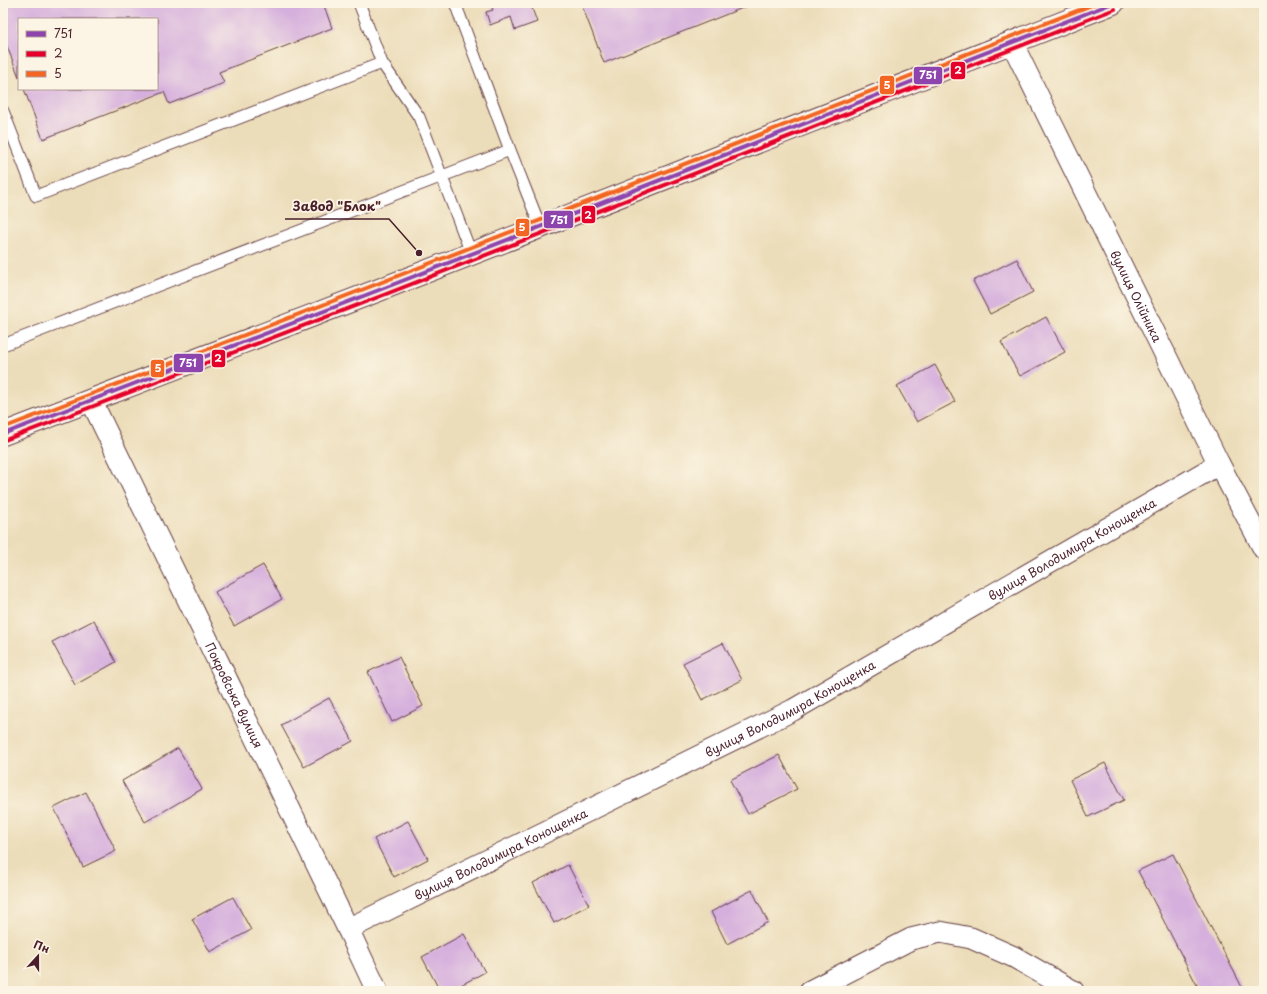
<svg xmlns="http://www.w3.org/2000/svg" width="1267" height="994" font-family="'Playpen Sans',sans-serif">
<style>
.building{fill:#d5afdd}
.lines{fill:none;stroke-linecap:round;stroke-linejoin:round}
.lane-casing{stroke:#623c40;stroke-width:13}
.street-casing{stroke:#623c40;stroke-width:23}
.primary-casing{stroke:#623c40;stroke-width:24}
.lane{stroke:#fff;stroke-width:11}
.street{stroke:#fff;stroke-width:21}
.primary{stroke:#fff;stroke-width:22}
.bus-1-casing{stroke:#fcf5e5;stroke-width:7}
.bus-2-casing{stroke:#fcf5e5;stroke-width:7}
.bus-3-casing{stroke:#fcf5e5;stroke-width:7}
.bus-1{stroke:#8e44ad;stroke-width:4}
.bus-2{stroke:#e4002b;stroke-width:4}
.bus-3{stroke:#f26522;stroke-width:4}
.labels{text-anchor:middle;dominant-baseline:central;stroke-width:3.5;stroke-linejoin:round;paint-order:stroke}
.street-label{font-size:12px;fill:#4a1f2b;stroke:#fcf5e5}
.leader{fill:none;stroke:#4a1f2b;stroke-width:1.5}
.callout-dot{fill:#4a1f2b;stroke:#fcf5e5;stroke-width:1.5}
.callout-label{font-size:13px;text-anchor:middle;font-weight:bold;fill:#4a1f2b;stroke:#fcf5e5;stroke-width:3.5;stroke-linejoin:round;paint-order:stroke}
.line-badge{stroke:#fcf5e5;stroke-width:1.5}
.badge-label{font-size:11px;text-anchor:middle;font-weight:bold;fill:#fff}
</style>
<rect width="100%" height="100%" fill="#fcf5e5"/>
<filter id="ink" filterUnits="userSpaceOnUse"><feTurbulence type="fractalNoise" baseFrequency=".025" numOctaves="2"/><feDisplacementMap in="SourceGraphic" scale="8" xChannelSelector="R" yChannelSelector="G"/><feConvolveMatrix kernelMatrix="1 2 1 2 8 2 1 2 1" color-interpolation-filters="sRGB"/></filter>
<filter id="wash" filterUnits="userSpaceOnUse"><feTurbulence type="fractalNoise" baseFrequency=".012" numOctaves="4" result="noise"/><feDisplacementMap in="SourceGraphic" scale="16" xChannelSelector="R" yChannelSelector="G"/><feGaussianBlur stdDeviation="0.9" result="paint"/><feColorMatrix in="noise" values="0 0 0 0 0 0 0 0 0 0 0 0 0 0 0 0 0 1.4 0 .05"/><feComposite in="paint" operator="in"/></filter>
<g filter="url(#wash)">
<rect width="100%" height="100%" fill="#ecddba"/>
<g id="blocks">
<path class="building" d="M3,3H323L332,28L219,72L224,83L169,104L164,92L43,139L24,89H157V19H19V77L3,36Z
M490,3H530L537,22L515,30L511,17L490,25L486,12L493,10Z
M581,3H755L604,63Z
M1017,259L1033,292L990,314L973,281Z
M1046,317L1065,352L1020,376L1001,342Z
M935,365L955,402L917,422L897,386Z
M263,565L282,599L234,626L215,592Z
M94,620L116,662L75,685L52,642Z
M723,643L742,680L702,700L683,663Z
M399,657L423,706L392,722L368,672Z
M329,698L353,741L304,767L281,725Z
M178,748L202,789L145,822L122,781Z
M779,755L797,789L748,814L730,780Z
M1105,763L1124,800L1088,817L1070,780Z
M86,792L116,851L83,867L54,808Z
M408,821L428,859L394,877L374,839Z
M1173,854L1244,991H1200L1138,871Z
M568,865L589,905L554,923L533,883Z
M752,890L768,922L727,944L711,912Z
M233,897L251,930L210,952L192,919Z
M464,934L485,972L450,991H440L422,957Z"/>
</g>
</g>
<g filter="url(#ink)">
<use href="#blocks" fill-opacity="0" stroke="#623c40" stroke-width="1"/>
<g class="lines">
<defs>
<path id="lane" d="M359,3L382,63L419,117L471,253
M455,3L510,150L540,226
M3,111L36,196L382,63
M3,345L510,150"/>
<g id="street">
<path id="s1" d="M1012,43L1219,464L1264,549"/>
<path id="s2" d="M91,400L348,929L377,991"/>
<path id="s3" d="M348,929L793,710L1219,464"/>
<path d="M810,991L911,939L940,932L971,938L1014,957L1073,991"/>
</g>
<path id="primary" d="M3,434L379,290L1113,3"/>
</defs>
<use href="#lane" class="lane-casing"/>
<use href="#street" class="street-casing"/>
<use href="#primary" class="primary-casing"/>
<use href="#lane" class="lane"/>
<use href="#street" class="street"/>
<use href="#primary" class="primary"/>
<defs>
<path id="bus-1" d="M3,434L379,290L1113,3"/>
<path id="bus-2" d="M5,440L381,296L1115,9"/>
<path id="bus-3" d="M3,428L377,284L1097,3"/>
</defs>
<use href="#bus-1" class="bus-1-casing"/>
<use href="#bus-2" class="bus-2-casing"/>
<use href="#bus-3" class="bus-3-casing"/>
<use href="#bus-1" class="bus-1"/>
<use href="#bus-2" class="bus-2"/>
<use href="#bus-3" class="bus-3"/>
</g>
</g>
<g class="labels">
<g class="street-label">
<text stroke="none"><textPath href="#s1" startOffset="282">вулиця Олійника</textPath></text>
<text stroke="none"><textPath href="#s3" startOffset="818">вулиця Володимира Конощенка</textPath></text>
<text stroke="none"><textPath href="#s2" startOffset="328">Покровська вулиця</textPath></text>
<text stroke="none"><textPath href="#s3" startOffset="494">вулиця Володимира Конощенка</textPath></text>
<text stroke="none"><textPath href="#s3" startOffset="170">вулиця Володимира Конощенка</textPath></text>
</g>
</g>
<path class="leader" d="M419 253L389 219H285"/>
<circle class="callout-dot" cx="419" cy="253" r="4"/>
<g class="callout-label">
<text x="337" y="211">Завод "Блок"</text>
</g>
<g class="line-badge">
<rect x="950" y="61" width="16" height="19" rx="4" fill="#e4002b"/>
<rect x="913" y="66" width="30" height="19" rx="4" fill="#8e44ad"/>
<rect x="879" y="75" width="16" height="20" rx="4" fill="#f26522"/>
<rect x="581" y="205" width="15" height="19" rx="4" fill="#e4002b"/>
<rect x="543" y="210" width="31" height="19" rx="4" fill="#8e44ad"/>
<rect x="515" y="218" width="15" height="19" rx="4" fill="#f26522"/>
<rect x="211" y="349" width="15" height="19" rx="4" fill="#e4002b"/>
<rect x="173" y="353" width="31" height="20" rx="4" fill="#8e44ad"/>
<rect x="150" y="359" width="15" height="19" rx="4" fill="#f26522"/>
</g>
<g class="badge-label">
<text x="958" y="74">2</text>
<text x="928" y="79">751</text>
<text x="887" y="89">5</text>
<text x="588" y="219">2</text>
<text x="559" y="224">751</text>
<text x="522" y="231">5</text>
<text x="218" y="362">2</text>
<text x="188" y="367">751</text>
<text x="158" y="372">5</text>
</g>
<rect width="1267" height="994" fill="none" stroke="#fcf5e5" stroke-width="16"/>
<rect x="18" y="18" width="140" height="72" fill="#fcf5e5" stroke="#b59f9b"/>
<rect x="26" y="31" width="20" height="6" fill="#8e44ad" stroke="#b59f9b"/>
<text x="54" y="38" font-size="12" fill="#4a1f2b">751</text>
<rect x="26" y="51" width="20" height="6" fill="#e4002b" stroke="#b59f9b"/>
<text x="54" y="58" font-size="12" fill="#4a1f2b">2</text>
<rect x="26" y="71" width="20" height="6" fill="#f26522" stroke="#b59f9b"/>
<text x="54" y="78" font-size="12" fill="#4a1f2b">5</text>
<g transform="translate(38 956) rotate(21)" stroke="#fcf5e5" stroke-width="3" paint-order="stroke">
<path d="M0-3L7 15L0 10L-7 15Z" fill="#4a1f2b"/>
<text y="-6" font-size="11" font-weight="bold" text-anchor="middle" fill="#4a1f2b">Пн</text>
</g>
</svg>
